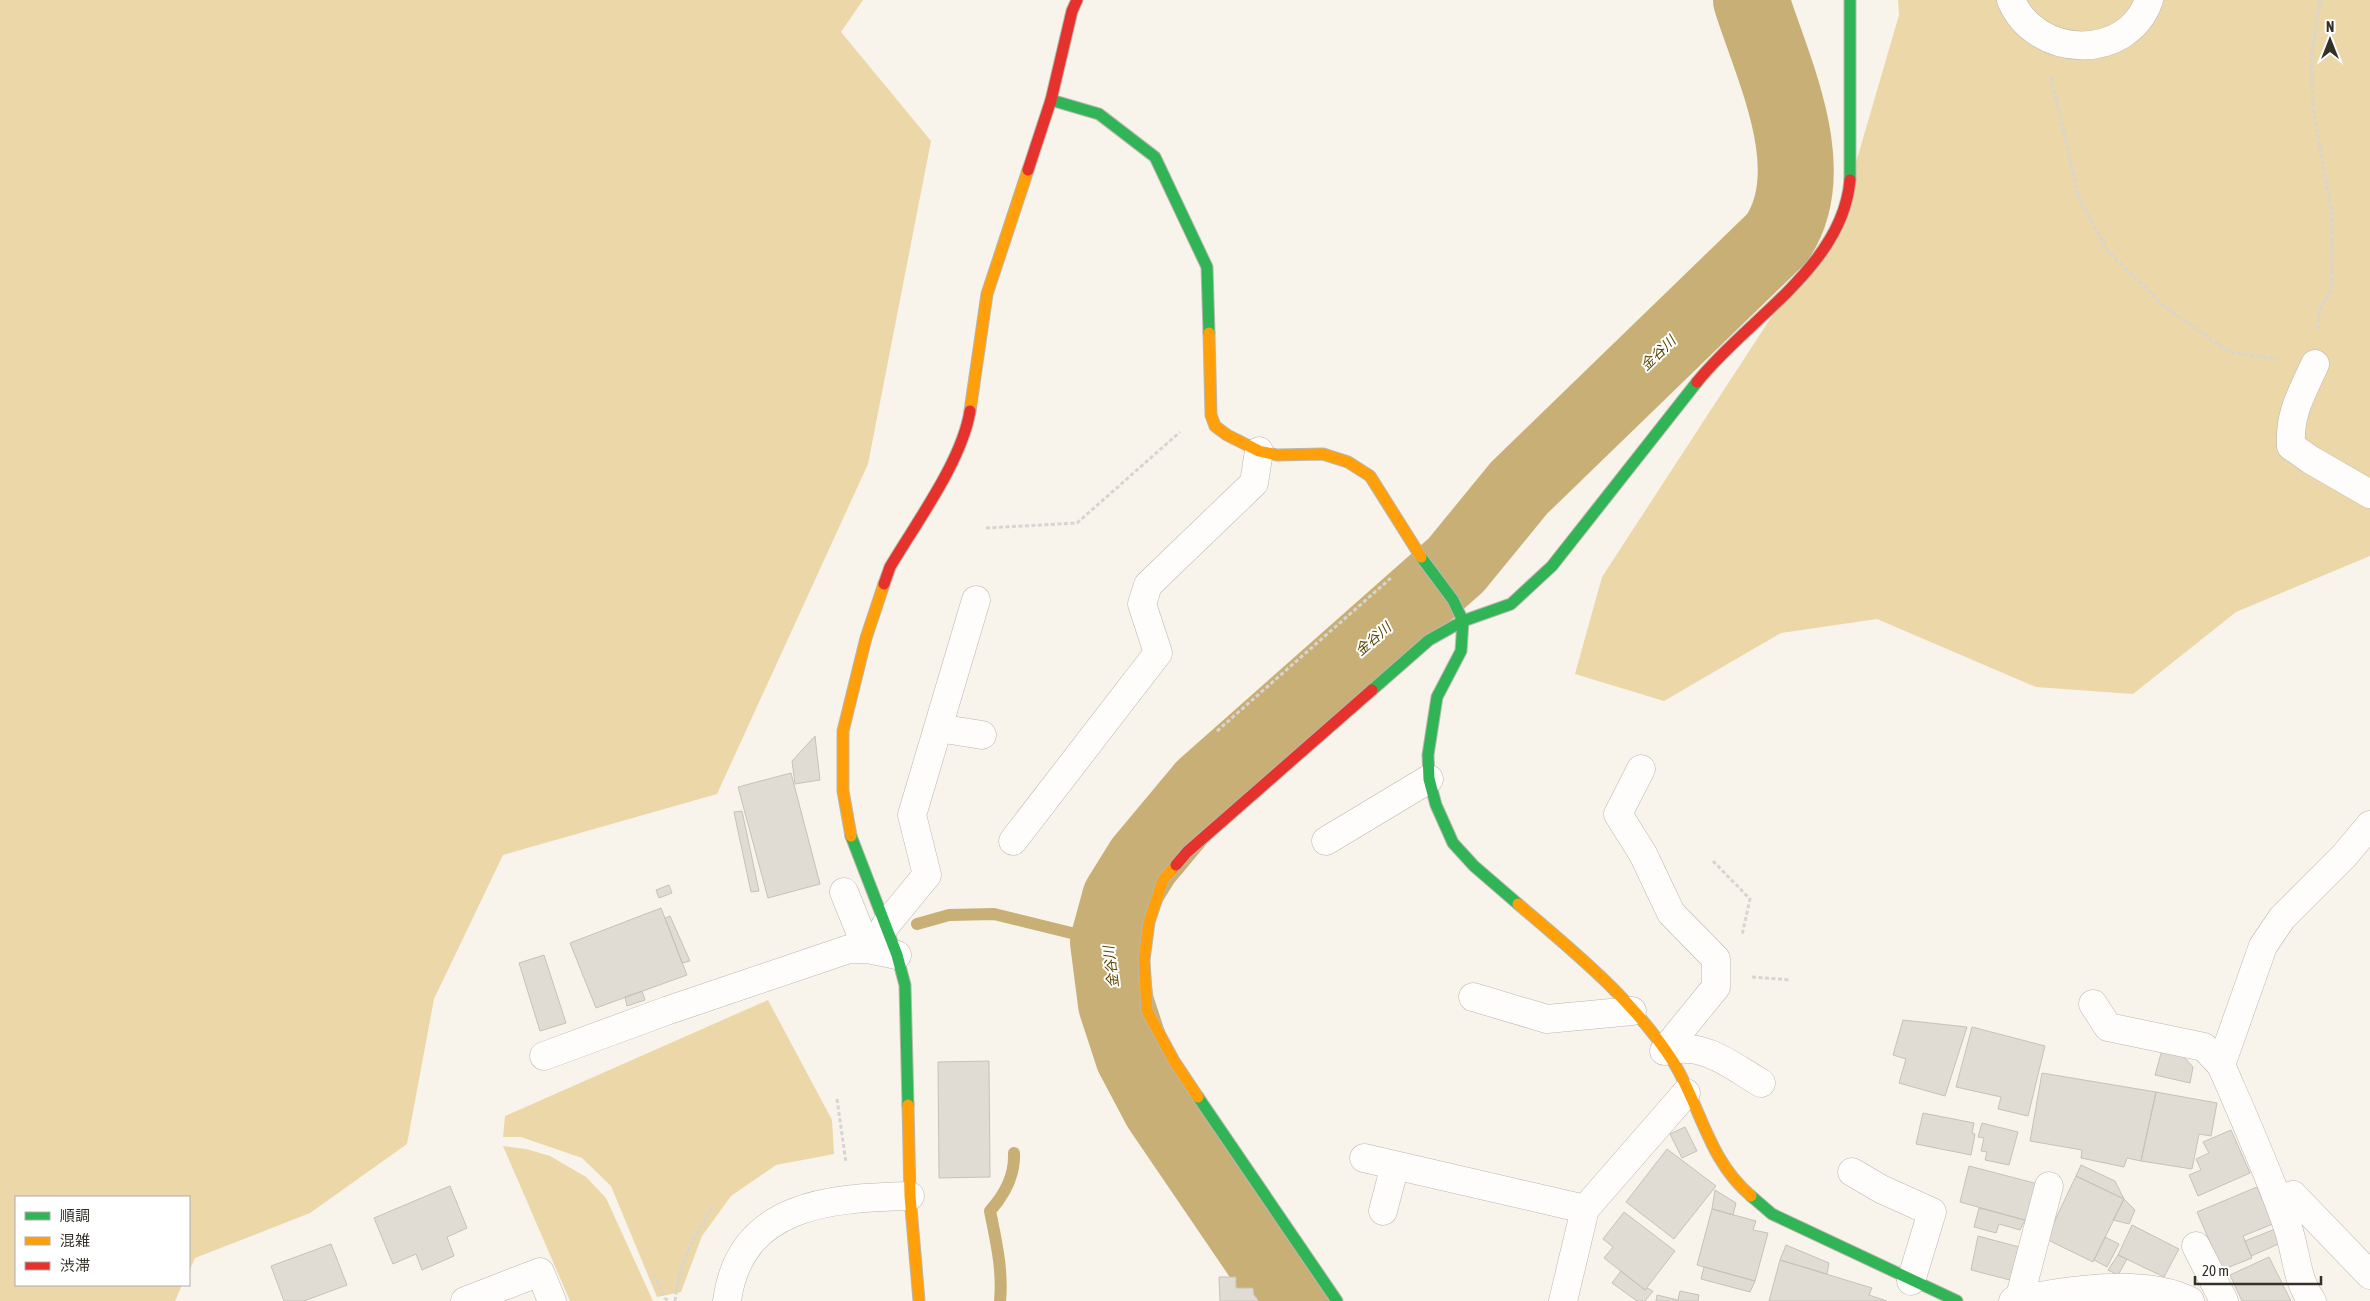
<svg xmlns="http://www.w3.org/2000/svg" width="2370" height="1301" font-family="'Asap Condensed','Noto Sans JP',sans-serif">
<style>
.green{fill:#ecd7a8}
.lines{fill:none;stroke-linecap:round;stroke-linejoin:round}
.stream{stroke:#c8af75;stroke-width:12}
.river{stroke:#c8af75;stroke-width:76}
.building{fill:#e0dcd4;stroke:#c5c2ba}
.street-casing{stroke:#bab7af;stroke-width:29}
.fast-casing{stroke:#bab7af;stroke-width:13}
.slow-casing{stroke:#bab7af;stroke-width:13}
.jam-casing{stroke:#bab7af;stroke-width:13}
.path{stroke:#d7d5d2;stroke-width:3;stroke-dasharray:4 2.5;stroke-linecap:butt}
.street{stroke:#fefdfc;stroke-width:28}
.fast{stroke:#30b455;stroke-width:11}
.slow{stroke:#ff9f0a;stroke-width:11}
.jam{stroke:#e5322d;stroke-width:11}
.labels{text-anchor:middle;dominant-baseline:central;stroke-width:4;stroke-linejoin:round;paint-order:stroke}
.water-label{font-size:14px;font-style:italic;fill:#5c4401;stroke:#fff}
</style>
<rect width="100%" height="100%" fill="#f8f4eb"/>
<path class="green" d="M0,0H863L841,32L931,141L868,464L717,794L503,855L434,999L407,1144L310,1213L195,1258L189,1271V1197H16V1285H182L175,1301H0Z
M1898,0H2370V556L2236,612L2133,694L2036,687L1877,619L1781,633L1664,701L1575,674L1602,577L1843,207L1899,15Z
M768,1000L832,1120L834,1154L776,1165L731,1196L702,1236L681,1292L657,1297L611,1186L582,1158L521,1137H503L505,1116Z
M503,1146L526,1149L550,1156L586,1177L606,1198L653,1301H570Z"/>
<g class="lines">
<path class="stream" d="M917,924L949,915L994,914L1108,942
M1000,1301C1003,1270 996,1241 990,1211C1005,1194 1015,1176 1014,1153"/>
<path class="river" d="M1292,1301L1160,1107L1133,1056L1116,1004L1108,942L1120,898L1143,861L1204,788L1456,565L1519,488L1777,238C1823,170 1773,70 1751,0"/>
</g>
<path class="building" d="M815,736L820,780L795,784L792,761Z
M791,773L820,884L768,898L738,787Z
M742,811L759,891L751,892L734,812Z
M669,885L672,893L659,898L656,890Z
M661,908L687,975L596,1008L570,943Z
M670,916L690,961L682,963L665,918Z
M544,955L566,1023L540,1031L519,963Z
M642,991L645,1000L627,1006L625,997Z
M1903,1020L1967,1027L1945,1096L1899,1083L1906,1059L1893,1055Z
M1972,1027L2045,1046L2028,1116L1998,1109L2001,1097L1956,1087Z
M2162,1050L2182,1055L2193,1067L2190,1083L2155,1075Z
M989,1061L990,1177L939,1178L938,1062Z
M2042,1073L2156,1092L2141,1161L2127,1158L2124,1167L2081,1158L2082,1150L2030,1141Z
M2156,1092L2217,1103L2211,1136L2199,1134L2192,1169L2141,1161Z
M1923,1113L1974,1123L1972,1133L1975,1134L1971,1155L1916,1144Z
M1982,1123L2018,1132L2009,1165L1985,1160L1987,1152L1981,1151L1984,1138L1978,1137Z
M1685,1127L1697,1151L1682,1158L1670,1134Z
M2231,1130L2250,1173L2198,1196L2189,1175L2201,1170L2196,1159L2209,1153L2203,1142Z
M1667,1149L1716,1186L1674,1239L1626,1202Z
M2081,1165L2115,1181L2124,1199L2076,1176Z
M1969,1166L2038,1184L2028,1221L1960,1202Z
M2076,1176L2124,1199L2093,1262L2046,1239Z
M450,1186L467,1228L447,1237L454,1256L422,1270L416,1254L393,1264L374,1218Z
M2257,1187L2273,1224L2243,1236L2252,1258L2222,1270L2197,1212Z
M1715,1190L1736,1203L1733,1215L1712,1209Z
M2124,1199L2135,1210L2129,1224L2113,1220Z
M1979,1208L2025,1220L2020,1230L1999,1224L1996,1233L1974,1227Z
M1712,1209L1756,1221L1753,1230L1768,1233L1755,1281L1697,1265Z
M1624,1212L1675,1251L1645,1290L1604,1258L1613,1247L1603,1239Z
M2132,1225L2179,1249L2164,1277L2118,1255Z
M2275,1229L2281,1243L2251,1256L2245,1241Z
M1978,1236L2019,1247L2010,1280L1971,1270Z
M2105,1237L2119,1244L2107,1267L2094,1260Z
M331,1244L347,1285L304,1301H284L271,1266Z
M1786,1245L1829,1263L1827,1274L1780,1260Z
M2118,1255L2127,1259L2118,1275L2108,1270Z
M2269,1257L2291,1301H2242L2230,1275Z
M1780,1260L1872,1288L1869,1295L1887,1301H1769Z
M1704,1267L1755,1281L1750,1292L1701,1279Z
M1621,1271L1645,1290L1647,1288L1653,1291L1645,1301H1637L1612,1283Z
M1219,1277H1236V1288H1253L1254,1295L1259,1301H1220Z
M1680,1291L1699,1295L1698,1301H1656L1657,1295L1678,1300Z"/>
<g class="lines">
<defs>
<path id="street" d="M2011,0C2035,58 2127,63 2149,0
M2315,364C2302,393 2289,413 2291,446L2311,460L2370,494
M938,728L982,735
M1641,769L1618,814L1643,854L1671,913L1716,959V987L1664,1051
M1013,841L1158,653L1142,604L1148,585L1254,483L1259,451
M1326,841L1429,779
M844,892L867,949
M885,926L927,875L912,815L976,600
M1473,997L1547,1019L1632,1011
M2093,1004L2108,1027L2204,1047L2221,1065
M1664,1051C1672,1050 1680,1048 1688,1049C1714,1050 1740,1071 1761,1083
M544,1056L666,1011L849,949H867L897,955
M1364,1158L1585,1209
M1852,1172L1881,1189L1932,1212L1911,1281
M2278,1200L2293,1195L2370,1275
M1383,1211L1395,1165
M2196,1246L2224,1301
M2019,1300L2049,1186
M465,1301L540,1272L552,1301
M727,1301C740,1203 831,1198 910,1196
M1563,1301L1585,1209L1686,1093
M2013,1301C2063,1291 2143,1277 2190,1301
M2312,1301C2295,1278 2297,1252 2287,1225C2268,1171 2244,1118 2221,1065L2263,946L2282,918L2344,856L2370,825"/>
<path id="fast" d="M1850,0V180
M1051,100L1099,114L1155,157L1207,267L1209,333
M1421,557L1453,600L1463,621L1461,651L1437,697L1428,755L1429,779L1436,805L1453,843L1474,866L1518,904
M1372,690L1429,640L1463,621L1511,604L1552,566L1697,382
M851,836L897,955L905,985L908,1105
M1198,1097L1337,1301
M1751,1196L1772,1214L1957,1301"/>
<path id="slow" d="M1209,333L1211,415L1215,426L1227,435L1259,451L1277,455L1323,454L1348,462L1370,476L1421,557
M970,411L987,294L1028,170
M851,836L843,791V731L866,638L884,584
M1176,865L1163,880L1149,922L1144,960L1147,1011L1174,1061L1198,1097
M1518,904C1573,951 1634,1000 1674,1063C1701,1108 1709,1161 1751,1196
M908,1105L910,1196L919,1301"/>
<path id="jam" d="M1028,170L1051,100L1072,11L1077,0
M1697,382C1747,319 1843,266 1850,180
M884,584L890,567C916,523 962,461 970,411
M1176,865L1187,852L1372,690"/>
</defs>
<use href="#street" class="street-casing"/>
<use href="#fast" class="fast-casing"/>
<use href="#slow" class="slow-casing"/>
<use href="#jam" class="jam-casing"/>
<path class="path" d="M2051,77L2079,198L2107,250L2165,307L2229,352L2277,359
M2318,329L2319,310L2332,289V214L2313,108L2311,58L2320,0
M986,528L1077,523L1180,432
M1217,731L1392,577
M1713,861L1750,899L1742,935
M1752,977L1790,980
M837,1099L846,1163
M654,1274L665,1298L668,1301
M675,1301C680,1262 692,1238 714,1206"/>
<use href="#street" class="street"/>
<use href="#fast" class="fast"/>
<use href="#slow" class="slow"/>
<use href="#jam" class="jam"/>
</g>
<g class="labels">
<g class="water-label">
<text transform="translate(1658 353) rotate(-44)">金谷川</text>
<text transform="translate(1373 639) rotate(-41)">金谷川</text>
<text transform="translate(1111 967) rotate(-97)">金谷川</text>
</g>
</g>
<rect x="15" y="1196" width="175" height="90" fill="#ffffff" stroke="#aeada9"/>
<rect x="25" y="1212" width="25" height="8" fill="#30b455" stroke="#aeada9"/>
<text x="60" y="1221" font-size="15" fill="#353129">順調</text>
<rect x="25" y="1237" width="25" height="8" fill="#ff9f0a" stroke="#aeada9"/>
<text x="60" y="1246" font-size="15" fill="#353129">混雑</text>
<rect x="25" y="1262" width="25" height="8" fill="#e5322d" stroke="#aeada9"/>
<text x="60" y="1271" font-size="15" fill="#353129">渋滞</text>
<g transform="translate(2330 40)" stroke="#ffffff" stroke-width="4" paint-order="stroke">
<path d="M0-4L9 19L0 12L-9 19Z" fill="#353129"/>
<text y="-8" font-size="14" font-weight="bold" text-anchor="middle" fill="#353129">N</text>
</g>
<path d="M2195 1276v8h126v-8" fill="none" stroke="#353129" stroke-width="2.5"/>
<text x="2202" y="1276" font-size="15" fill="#353129" stroke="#ffffff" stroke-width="4" paint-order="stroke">20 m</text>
</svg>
